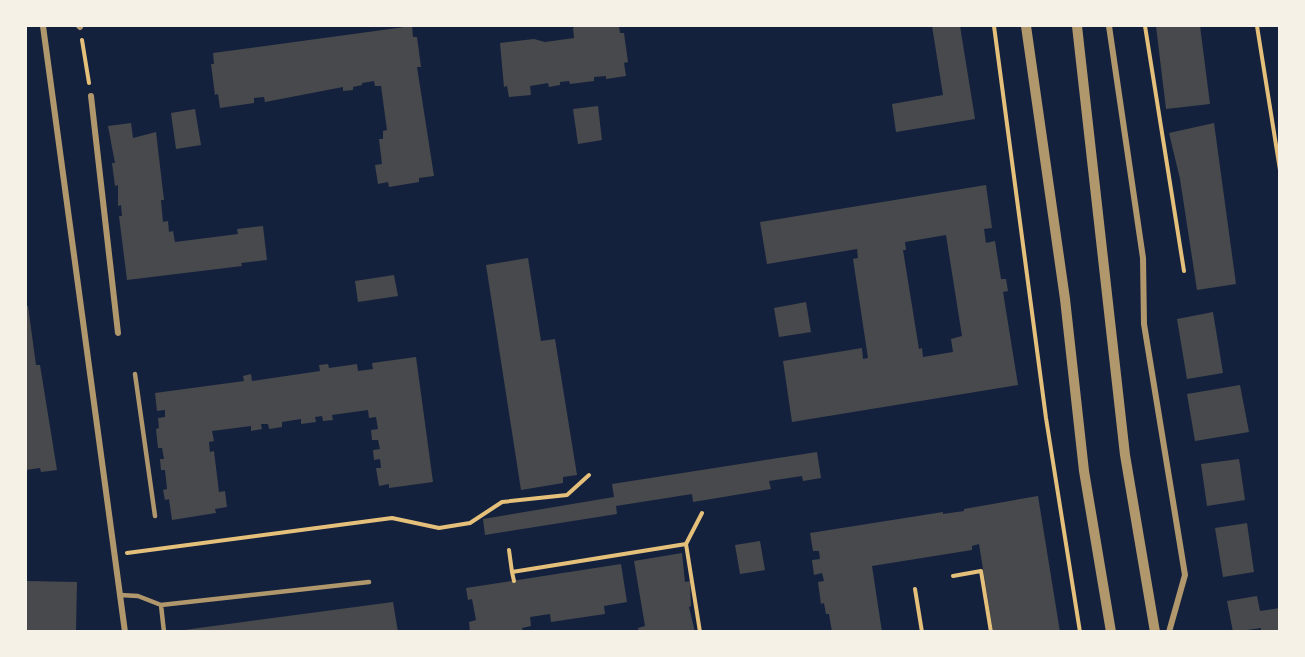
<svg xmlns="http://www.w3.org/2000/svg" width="1305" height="657" font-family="'Titillium Web',sans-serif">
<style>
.building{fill:#48494c;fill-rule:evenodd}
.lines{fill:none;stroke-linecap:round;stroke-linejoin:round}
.path{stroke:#e5c07b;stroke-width:4}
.service{stroke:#b1986c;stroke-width:4.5}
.minor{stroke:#b1986c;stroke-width:6}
.tertiary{stroke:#b1986c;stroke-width:10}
</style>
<rect width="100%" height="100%" fill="#14213d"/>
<path class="building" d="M412,26L413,37H417L421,67H417L434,176L419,178V182L389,187L388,182L378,184L375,165L382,164L379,139H383V131L387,130L381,86H375L374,81L362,83V85L353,87V90L343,91V87L265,102L264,97L254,98V103L220,108L218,94L215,95L211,64H214L213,53Z
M576,26H619L620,33H624L628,62L624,63L626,76L606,79V76L594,77V81L570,84L569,81L560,82V85L549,87L548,83L530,86L531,95L509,97L507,86L504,87L500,43L534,39L545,42L574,38L573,28Z
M932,26H960L975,119L896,132L892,104L943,95Z
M1156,26H1200L1210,104L1166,109Z
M598,106L602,140L578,144L573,109Z
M195,109L201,145L176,149L171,113Z
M131,123L133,138L156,132L164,200H161L163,222L168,221L169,232L173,231L175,242L238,234L237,229L263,226L267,260L241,263L242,266L127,280L119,216H122L121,205L118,206V185L115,186L112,163H115L108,126Z
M1214,123L1236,284L1197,290L1180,179L1169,133Z
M986,185L992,228L984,229L986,243L995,241L1001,279H1006L1008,291L1003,292L1018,385L792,422L783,361L862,348L863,359L868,358L853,259L858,258L857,249L767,264L760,222ZM946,235L962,336L951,339L953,352L923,357L922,348L919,349L903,250H906L905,242Z
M528,258L541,341L555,339L577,475L563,477V483L521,490L486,265Z
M394,275L398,296L358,302L355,281Z
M806,302L811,332L779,337L774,308Z
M26,306H28L36,365H40L57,470L41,472L40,468L26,470Z
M1213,312L1223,373L1187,379L1177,319Z
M416,357L433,482L389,488V484L379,486L376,468H381L380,459L374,460L373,450L380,449L378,440H372L371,430L378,429L376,417L369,418L368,410L332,415L333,420L323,421L322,416L315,417L316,422L301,424V419L282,422V427L269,429L268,424H261L262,429L251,431V426L212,431L214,441L209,442L210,452L214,451L219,492L225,491L227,507L215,509L216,513L172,520L169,499L165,500L163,490L167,489L165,470H161L160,459H164L162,448H158L156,429L159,428L158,418L165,417V410L157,411L155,393L244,381L243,376L251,374L252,381L320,371L319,365L328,364L329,368L357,364L358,371L373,369L372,363Z
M1240,385L1249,432L1195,441L1187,394Z
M817,452L821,478L803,481L802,476L769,481L771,489L693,502L692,494L616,506L617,514L485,535L483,519L614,497L612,484Z
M1239,459L1245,500L1207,506L1201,464Z
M1038,496L1060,632H993L979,544L972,546V550L872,566L882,632H832L829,614H826L824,603L821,604L818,582L824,581L822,573L814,575L812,560L820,559L819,551H813L810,533L943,512V514L964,511V509Z
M1247,523L1254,572L1223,577L1215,528Z
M760,541L765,570L740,574L735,545Z
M682,553L685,582L690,581L691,606L689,607L695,632H639L638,628L645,626L634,561Z
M621,564L627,602L604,606L605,614L551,622L550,614L530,617L531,626L522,628L523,632H470L469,622L476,620L472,599L468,600L466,588Z
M26,581L77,582L76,632H26Z
M1257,596L1260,611L1280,608V632H1261V628L1233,632L1227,601Z
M393,602L398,632H185L184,630Z"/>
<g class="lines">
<path class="path" d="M994,26L1046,418L1080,632
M1145,26L1184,271
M1257,26L1280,170
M82,40L89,83
M509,550L512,572L686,544
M127,553L392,518L439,528L470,523L502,502L567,495L589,475
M512,572L514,581
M953,576L981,571L991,632
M915,589L922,632
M700,632L686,544L702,513"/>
<path class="service" d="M135,374L155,516
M120,595L138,596L161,605L164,632
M161,605L369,582"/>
<path class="minor" d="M43,26L125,632
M79,26L80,27
M1109,26L1143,258L1144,324L1185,575L1169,632
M91,96L118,333"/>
<path class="tertiary" d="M1026,26L1065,299L1084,471L1111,632
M1077,26L1125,455L1155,632"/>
</g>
<rect width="1305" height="657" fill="none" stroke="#f6f1e7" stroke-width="54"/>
</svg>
